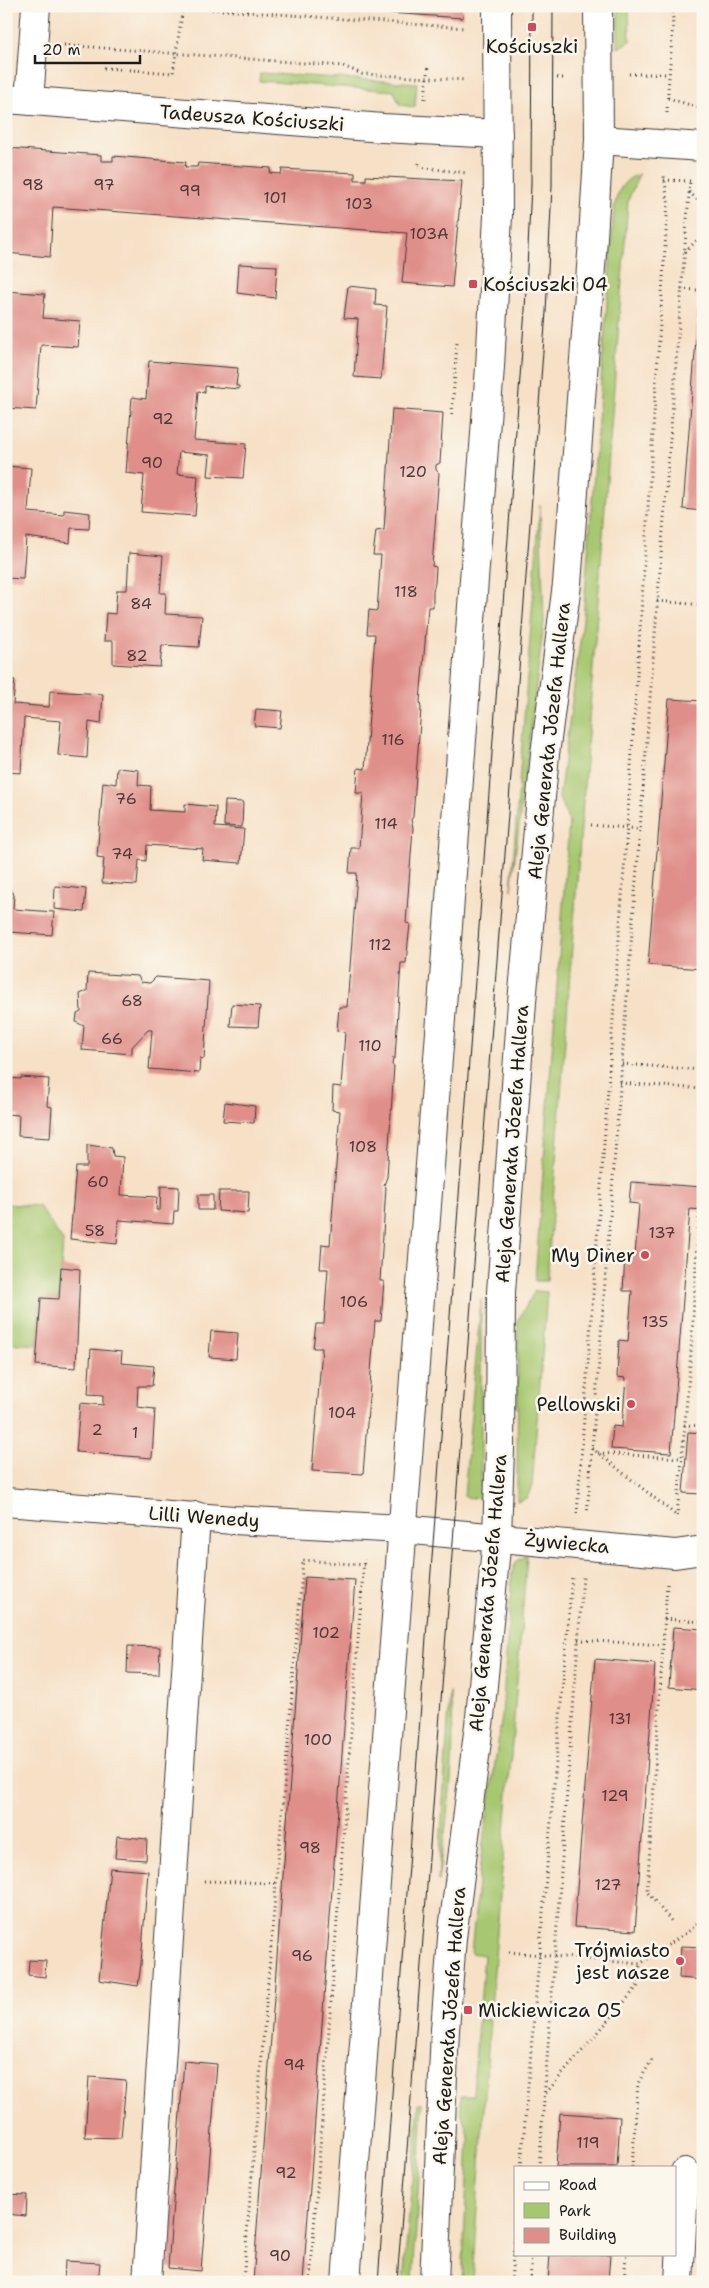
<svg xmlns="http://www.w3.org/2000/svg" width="709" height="2288" font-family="'Shantell Sans',sans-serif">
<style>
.green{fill:#a7c76f;stroke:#627246}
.building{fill:#e08e89}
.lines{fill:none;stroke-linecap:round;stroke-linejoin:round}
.minor-casing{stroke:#3d3936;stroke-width:30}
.major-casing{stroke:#3d3936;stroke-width:30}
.path{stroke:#3d3936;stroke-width:3;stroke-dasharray:1 4;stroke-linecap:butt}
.minor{stroke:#fff;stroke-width:28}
.major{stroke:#fff;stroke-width:28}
.tram{stroke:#1c1c1c;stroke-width:1}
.poi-dot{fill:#d1495b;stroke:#fbf7ec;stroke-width:2}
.labels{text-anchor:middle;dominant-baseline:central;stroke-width:5;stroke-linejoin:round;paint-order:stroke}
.number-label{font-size:16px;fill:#4d3837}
.poi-label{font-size:19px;fill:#1c1c1c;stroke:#fbf7ec;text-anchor:end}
.street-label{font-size:19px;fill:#1c1c1c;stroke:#fbf7ec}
</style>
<rect width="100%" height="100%" fill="#fbf7ec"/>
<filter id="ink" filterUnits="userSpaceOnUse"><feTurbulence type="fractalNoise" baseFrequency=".02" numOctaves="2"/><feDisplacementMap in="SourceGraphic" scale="10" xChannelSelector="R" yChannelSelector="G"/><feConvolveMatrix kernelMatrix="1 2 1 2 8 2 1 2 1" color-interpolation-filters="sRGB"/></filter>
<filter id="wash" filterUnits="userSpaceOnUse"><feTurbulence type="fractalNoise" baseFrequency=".0096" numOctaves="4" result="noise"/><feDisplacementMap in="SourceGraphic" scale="20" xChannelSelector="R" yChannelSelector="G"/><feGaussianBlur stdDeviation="1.12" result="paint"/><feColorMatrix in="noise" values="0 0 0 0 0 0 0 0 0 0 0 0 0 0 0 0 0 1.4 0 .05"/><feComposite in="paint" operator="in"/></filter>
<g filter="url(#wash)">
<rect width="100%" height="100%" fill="#f6e0c6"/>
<path class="green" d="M618,6H629L630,41L618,48Z
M260,73L417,83L415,107L400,105L394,91L259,81Z
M639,174L628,201L547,1281H535L569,822L559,798L583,620L614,209C617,192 622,180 639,174Z
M540,505L544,622L511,890Z
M6,1204L39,1206L63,1241L59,1299L41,1298L37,1345L6,1343Z
M535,1291L547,1292L532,1485L527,1498L517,1501L518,1320Z
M481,1299V1479L480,1499L464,1497Z
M527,1555L491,2008L480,2007L484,1955L471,1953L480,1864L502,1716L512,1572L516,1562Z
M450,1691C458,1755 447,1817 438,1881Z
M478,2019L490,2020L472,2282H462L469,2138L461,2111V2096H473Z
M419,2103H423L413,2282H403Z"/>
<g id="blocks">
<path class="building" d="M312,6H462L463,18L312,8Z
M7,148L101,155V161H113V156L186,162L185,167H197L198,163L271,168L270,173L281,174L282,169L355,173V180H366V176L462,181L452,287L402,283L407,233L53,207L50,257L6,253Z
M239,264L277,266L275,298L237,293Z
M701,274H703V511L683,509Z
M348,286L376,289L375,305L387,306L381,379L354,377L358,319L344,318Z
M6,291L45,294L43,318L80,321L78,347L41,345L36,410L6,408Z
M149,361L238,368L236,386H239V389L205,386V392L198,391L194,440L246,444L243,478L208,476L210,455L179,452L177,474L198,476L195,516L141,512L144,475L126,473L132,397L146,399Z
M392,409L443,413L440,463L436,465V470L439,473L432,566L436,567L435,583L433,591V607H428L420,701L421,709L413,817L411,820L413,828L406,923L410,924L406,963H401L395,1058H393L392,1065L394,1066L387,1177L384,1185L386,1187L380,1281H384L381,1321H375L363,1474L312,1471L322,1348H313L316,1324H324L328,1269H320L322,1244L330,1245L340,1111L332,1110L333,1086L341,1087L345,1032L337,1031L339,1007H347L357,873H349L351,848H359L363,793H356L358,768L365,769L375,634H367L369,610L377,611L381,555H373L376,531L384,530Z
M6,466L31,468L28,512L64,515V510L90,513L89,529L71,528L70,543L26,537L23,579L6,578Z
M129,553L163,556L160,593H166L165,614L202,616L199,647L162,645L160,667L113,664V641H104L106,613L115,614L117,590H127Z
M6,679L15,680L13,704L49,707L50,691L103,694L101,724L89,722L87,758L58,755L61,721L24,718L21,773L6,772Z
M669,699L703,701V969L648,965Z
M256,709L282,711L280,728L254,726Z
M117,768L139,770L138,785L151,786L150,810L185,812V804L216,807L215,827L244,829L241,863L202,860L203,849L147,845L146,861L139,860L137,885L102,883L104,858L97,857L103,782L116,784Z
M225,801L243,802L242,827L224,826Z
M7,885L14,895L13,909L54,912L52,935L9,932V923H6Z
M55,886L86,889L84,912L54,909Z
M88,973L138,976L141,982L150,983L156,977L209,981L204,1059L200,1058L199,1073L149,1069L152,1030H148L132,1047V1054L82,1050L84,1026L76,1022L77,1014L81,1012L80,994L87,991Z
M232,1004L260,1006L258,1027L230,1026Z
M21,1077L49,1079L47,1106L52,1107L50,1138L18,1136L19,1115L6,1114V1078L21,1079Z
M225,1102L255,1106L254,1123L223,1121Z
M87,1145L112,1148L113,1156L123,1157L121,1195L157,1197L156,1210H160L161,1186L179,1187L178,1211H174L173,1224L119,1220L117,1244L70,1239L76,1167H87Z
M631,1182L703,1187V1210L690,1209L671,1453L611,1449L613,1426L622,1427L626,1378L617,1377L619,1340L628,1341L632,1291H623L625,1255L635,1256L639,1204L629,1203Z
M219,1191H249L248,1213L218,1211Z
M198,1195H213V1210H198Z
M61,1267L80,1269L76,1368L36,1365L41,1298L59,1299Z
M211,1331L238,1333L236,1359L209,1357Z
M91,1349L122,1352L121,1363L154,1366L152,1386H138L137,1407L155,1409L152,1458L76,1452L80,1403L103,1405V1395L88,1394Z
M688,1432L703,1433V1494L683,1493Z
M305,1577L355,1580L347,1687L303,2282H253Z
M673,1627L703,1629V1690L669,1687Z
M128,1646L160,1647L159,1674L127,1673Z
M595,1659L655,1664L635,1931L574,1927Z
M117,1836L147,1839L146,1860L115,1858Z
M110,1868L148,1871L141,1964L138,1986L99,1980Z
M681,1946L703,1947V1980L679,1978Z
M29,1960L46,1961L45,1977L28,1975Z
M184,2061L217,2064L201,2271L168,2268Z
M89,2077L126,2080L121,2138L85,2137Z
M560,2113L620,2117L617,2167H556Z
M6,2194L27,2195L26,2216L6,2214Z
M550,2254H610L608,2282H548Z
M65,2261L100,2263L98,2282H64Z"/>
</g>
</g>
<g filter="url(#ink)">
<use href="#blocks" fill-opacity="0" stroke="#3d3936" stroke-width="1"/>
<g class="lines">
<defs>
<path id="minor" d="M6,99L383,128L498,134
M29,101L36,6
M599,140L703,147
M6,1502L233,1520L402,1529L675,1554L703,1550
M147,2282L196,1516
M679,2282L685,2172"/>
<path id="major" d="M346,2282L490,367L498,216L497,6
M434,2282L445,2030L452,1938L480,1717L497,1537L500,1448L501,1292L522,1002L545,754L567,584L592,254L599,140L598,6"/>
</defs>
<use href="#minor" class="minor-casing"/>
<use href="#major" class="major-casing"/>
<path class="path" d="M176,6L183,7
M64,45L343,66L362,74L465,80
M104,68L173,73L183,7L465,28
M629,74H668
M557,78H566
M668,98L703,109
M425,99L428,65
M667,113C668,77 673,42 673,6
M419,163L418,167L467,173
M664,180L691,181
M689,192L703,205
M685,252L703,234
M681,289L698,290
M452,414L457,343
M657,601L703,605
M591,825L640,829
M622,1064L703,1070
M620,1083L703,1089
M698,1229L703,1161
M684,1425L703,1426
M592,1448L677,1516
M598,1453L680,1458
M577,1514L627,828L668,202L664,176
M587,1515L690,181
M677,1516L691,1352L698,1229H703
M667,1584L647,1892L673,1923
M664,1619L703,1622
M578,1640L663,1645
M204,1881L276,1883
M509,1952L640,1964L692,1929L703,1919
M546,2093L638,1986L640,1964
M521,2167L572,1577
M539,2167L583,1576
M632,2167L638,2083L652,2060
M243,2282L303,1560L364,1565
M310,2282L364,1559
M511,2282L515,2233
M530,2282L532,2254
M624,2282L626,2254"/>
<use href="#minor" class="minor"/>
<use href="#major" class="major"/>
<path class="tram" d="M378,2282L525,310L531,185L532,6
M397,2282L546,312L552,186L553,6"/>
</g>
</g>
<g class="poi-dot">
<rect x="527" y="22" width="10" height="10" rx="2.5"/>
<rect x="468" y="279" width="10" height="10" rx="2.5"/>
<circle cx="645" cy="1255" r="5"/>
<circle cx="631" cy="1404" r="5"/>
<circle cx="680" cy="1961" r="5"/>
<rect x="463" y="2005" width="10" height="10" rx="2.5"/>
</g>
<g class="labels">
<g class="number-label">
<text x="33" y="184">98</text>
<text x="104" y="184">97</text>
<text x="190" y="190">99</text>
<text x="275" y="197">101</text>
<text x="359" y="203">103</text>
<text x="429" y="233">103A</text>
<text x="163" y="418">92</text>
<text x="152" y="462">90</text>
<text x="413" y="471">120</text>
<text x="406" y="591">118</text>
<text x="141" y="603">84</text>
<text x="137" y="655">82</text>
<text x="393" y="739">116</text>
<text x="126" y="798">76</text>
<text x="386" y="823">114</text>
<text x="122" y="853">74</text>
<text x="380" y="944">112</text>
<text x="132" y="1000">68</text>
<text x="112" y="1038">66</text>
<text x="370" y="1045">110</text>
<text x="363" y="1146">108</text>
<text x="98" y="1181">60</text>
<text x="95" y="1230">58</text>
<text x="662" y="1232">137</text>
<text x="354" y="1301">106</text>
<text x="655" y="1321">135</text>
<text x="342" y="1412">104</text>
<text x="97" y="1429">2</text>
<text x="135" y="1432">1</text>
<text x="326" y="1632">102</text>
<text x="620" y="1718">131</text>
<text x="318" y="1739">100</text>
<text x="615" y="1795">129</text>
<text x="310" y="1847">98</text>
<text x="608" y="1884">127</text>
<text x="302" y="1955">96</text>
<text x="294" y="2064">94</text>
<text x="588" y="2142">119</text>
<text x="286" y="2172">92</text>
<text x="280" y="2255">90</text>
</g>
<g class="poi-label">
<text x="532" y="46" text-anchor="middle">Kościuszki</text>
<text x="483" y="284" text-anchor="start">Kościuszki 04</text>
<text x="635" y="1255">My Diner</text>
<text x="621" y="1404">Pellowski</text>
<text x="670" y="1950">Trójmiasto<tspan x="670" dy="22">jest nasze</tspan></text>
<text x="478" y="2010" text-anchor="start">Mickiewicza 05</text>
</g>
<g class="street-label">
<text transform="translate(252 118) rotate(4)">Tadeusza Kościuszki</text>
<text transform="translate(549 741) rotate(-84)">Aleja Generała Józefa Hallera</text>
<text transform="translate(512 1144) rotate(-86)">Aleja Generała Józefa Hallera</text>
<text transform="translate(204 1517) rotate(4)">Lilli Wenedy</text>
<text transform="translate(567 1543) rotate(5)">Żywiecka</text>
<text transform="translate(488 1593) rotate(-85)">Aleja Generała Józefa Hallera</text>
<text transform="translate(449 2026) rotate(-86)">Aleja Generała Józefa Hallera</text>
</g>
</g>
<rect width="709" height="2288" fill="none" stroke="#fbf7ec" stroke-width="25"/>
<rect x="514" y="2166" width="162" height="90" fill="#fbf7ec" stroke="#a29f99"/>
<rect x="524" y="2182" width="25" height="8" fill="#ffffff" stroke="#a29f99"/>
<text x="559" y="2190" font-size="15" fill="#1c1c1c">Road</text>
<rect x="524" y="2203" width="25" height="15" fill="#a7c76f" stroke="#a29f99"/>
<text x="559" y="2216" font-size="15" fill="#1c1c1c">Park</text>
<rect x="524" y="2228" width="25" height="15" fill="#e08e89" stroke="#a29f99"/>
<text x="559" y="2240" font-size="15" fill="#1c1c1c">Building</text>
<path d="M35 55v8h105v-8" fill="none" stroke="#1c1c1c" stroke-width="2.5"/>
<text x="42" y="55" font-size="15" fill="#1c1c1c" stroke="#fbf7ec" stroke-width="4" paint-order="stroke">20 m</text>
</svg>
